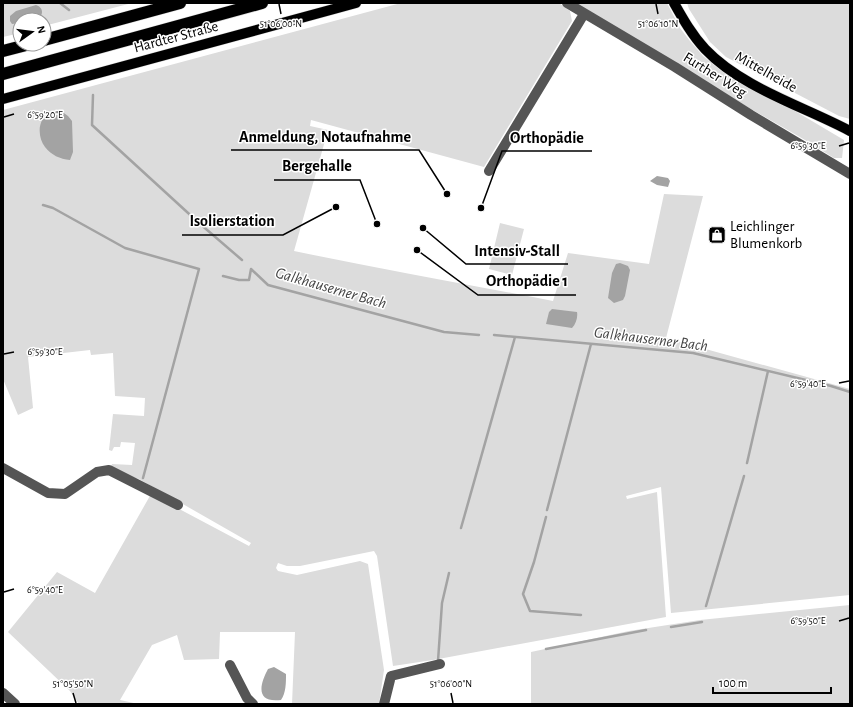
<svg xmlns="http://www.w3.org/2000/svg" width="853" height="707" font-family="'Alegreya Sans',sans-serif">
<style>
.green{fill:#dcdcdc}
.water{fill:#a3a3a3}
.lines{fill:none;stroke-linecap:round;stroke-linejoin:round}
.stream{stroke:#a3a3a3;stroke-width:2.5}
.major-casing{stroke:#dbdbdb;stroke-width:11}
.highway-casing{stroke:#dbdbdb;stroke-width:13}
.minor{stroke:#555;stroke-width:10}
.major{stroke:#000;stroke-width:10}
.highway{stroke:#000;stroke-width:12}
.ticks{fill:none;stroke:#000;stroke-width:1.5}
.labels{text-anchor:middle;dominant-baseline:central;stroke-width:3;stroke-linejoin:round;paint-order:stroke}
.street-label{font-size:15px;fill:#000;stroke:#fff}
.poi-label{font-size:15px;fill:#000;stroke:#fff;text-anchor:start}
.water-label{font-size:16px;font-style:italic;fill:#444;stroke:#fff}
.ticks-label{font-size:10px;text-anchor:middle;fill:#000;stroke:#fff;stroke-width:3;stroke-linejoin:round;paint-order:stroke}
.leader{fill:none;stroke:#000;stroke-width:1.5}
.callout-dot{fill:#000;stroke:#fff;stroke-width:1.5}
.callout-label{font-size:16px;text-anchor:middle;font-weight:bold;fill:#000;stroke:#fff;stroke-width:3;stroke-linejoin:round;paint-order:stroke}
</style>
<rect width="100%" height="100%" fill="#fff"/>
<path class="green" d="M3,3H132L44,26V20H20V33L3,37Z
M401,3H559L570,11L572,21L484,167L311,120L310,126L328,130L294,251C380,269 466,284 553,301L568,253L649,264L664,194L703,196L666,338L850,389V595L671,613L661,487L626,496L627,499L657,492L666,617L433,660L393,666L377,556L374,551L300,566H287L278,563L276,568L278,571L297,575L360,561L368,564L384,670L379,704H292L295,632H220L219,659L184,660L177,635L152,645L120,700L138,704H79L70,691L8,632L57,572L95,593L151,494L249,546L251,543L139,479L129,476L111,467L112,464L132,465L135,443L121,442L120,447H114L112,451L109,450L113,414L144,416L145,398L115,396L113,353L91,355L90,350L28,357L33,408L18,415L3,379V110Z
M573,3H667L680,28L690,41L703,56L719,69L736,81L790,108L844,140L842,158H834L805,140L751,109Z
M687,3H850V119L839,116L726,57L710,42L689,9Z
M500,223L524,229L512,275L489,269Z
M850,605V704H531V652L629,631L700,620Z"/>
<path class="water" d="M36,5C39,6 42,8 42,12C42,21 26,20 20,20V23L12,24L10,21V16L16,11Z
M61,111L68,116L72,121L73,152L70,160C60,159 51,155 45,147C37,137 37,117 52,112C55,111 58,111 61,111Z
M657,176L668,178L670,181L668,187L657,185L650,181Z
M620,263L628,266L630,270L625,296L623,300L614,303L608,298L612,273L616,264Z
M552,309L577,312C578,317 576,324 572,328L546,324L549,312Z
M274,667L286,674C286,683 286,693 281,700C256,703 259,686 268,669Z"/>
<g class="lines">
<path class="stream" d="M60,3L69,10
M93,95L92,125L199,223L242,260
M43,205L53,208L125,248L199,269L143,478
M251,269L268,285L444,332L479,335
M223,276L239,280H249L251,269
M494,335L693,353L831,386L850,392
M747,463L768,371
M547,510L591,344
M546,517L534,562L523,594L530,611L581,615
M461,528L515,337
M706,606L744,476
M671,627L702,622
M546,649L646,630
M438,661L442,603L449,573"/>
<defs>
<path id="major" d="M674,3C683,19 692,35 705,49C742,88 803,106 850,131
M3,99L356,3"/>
<path id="highway" d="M44,40L180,3
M3,51L30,44
M3,74L262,3"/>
</defs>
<use href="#major" class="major-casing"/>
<use href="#highway" class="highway-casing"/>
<path class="minor" d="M567,3L675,67L751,115L850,174
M489,171L584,14
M3,468L48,493L65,494L97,472L109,470L178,505
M230,665L247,698L253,704
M3,693L15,704
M384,704L391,676L440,664"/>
<use href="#major" class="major"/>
<use href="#highway" class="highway"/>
</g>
<path class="ticks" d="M279,4L281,14M656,4L658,14M4,117L14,114M839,146L849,143M4,354L14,352M839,383L849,381M4,592L14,589M839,621L849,618M73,693L76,703M451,693L453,703"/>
<defs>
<symbol id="shop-square" viewBox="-11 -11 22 22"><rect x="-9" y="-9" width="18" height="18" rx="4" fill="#000" stroke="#fff"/><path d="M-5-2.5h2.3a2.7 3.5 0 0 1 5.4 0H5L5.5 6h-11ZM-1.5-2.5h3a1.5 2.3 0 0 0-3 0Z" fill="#fff"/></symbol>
</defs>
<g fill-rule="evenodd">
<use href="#shop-square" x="707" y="225" width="20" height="20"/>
</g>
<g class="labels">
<g class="street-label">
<text transform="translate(176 37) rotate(-15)">Hardter Straße</text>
<text transform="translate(766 72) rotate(29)">Mittelheide</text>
<text transform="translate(715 75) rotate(32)">Further Weg</text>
</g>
<g class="poi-label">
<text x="730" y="226">Leichlinger<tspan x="730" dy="17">Blumenkorb</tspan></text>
</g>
<g class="water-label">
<text transform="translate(331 288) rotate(16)">Galkhauserner Bach</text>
<text transform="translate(651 339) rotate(7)">Galkhauserner Bach</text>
</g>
</g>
<g class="ticks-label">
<text x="281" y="27">51°06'00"N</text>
<text x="658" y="27">51°06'10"N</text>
<text x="45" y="118">6°59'20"E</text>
<text x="808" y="149">6°59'30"E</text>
<text x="45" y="355">6°59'30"E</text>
<text x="808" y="387">6°59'40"E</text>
<text x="45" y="593">6°59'40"E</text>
<text x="808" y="624">6°59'50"E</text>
<text x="73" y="687">51°05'50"N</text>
<text x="451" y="687">51°06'00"N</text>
</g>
<path class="leader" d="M447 194L419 150H231M481 208L502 151H592M377 224L360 180H274M336 207L283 235H182M423 228L466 264H568M417 250L478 295H576"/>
<g class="callout-dot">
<circle cx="447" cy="194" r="4"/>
<circle cx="481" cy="208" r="4"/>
<circle cx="377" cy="224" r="4"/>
<circle cx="336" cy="207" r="4"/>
<circle cx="423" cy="228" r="4"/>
<circle cx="417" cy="250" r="4"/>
</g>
<g class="callout-label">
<text x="325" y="142">Anmeldung, Notaufnahme</text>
<text x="547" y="143">Orthopädie</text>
<text x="317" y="171">Bergehalle</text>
<text x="232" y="226">Isolierstation</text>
<text x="517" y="256">Intensiv-Stall</text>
<text x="527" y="286">Orthopädie 1</text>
</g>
<rect width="853" height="707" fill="none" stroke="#000000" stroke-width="8"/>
<g transform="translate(32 32) rotate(76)"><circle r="19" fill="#ffffff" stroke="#999999"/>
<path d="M0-3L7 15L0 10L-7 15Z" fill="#000000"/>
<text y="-6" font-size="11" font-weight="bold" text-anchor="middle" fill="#000000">N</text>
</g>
<path d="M713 687v6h118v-6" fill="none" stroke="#000000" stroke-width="2"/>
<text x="719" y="687" font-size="12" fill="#000000" stroke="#ffffff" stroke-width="3" paint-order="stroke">100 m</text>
</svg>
